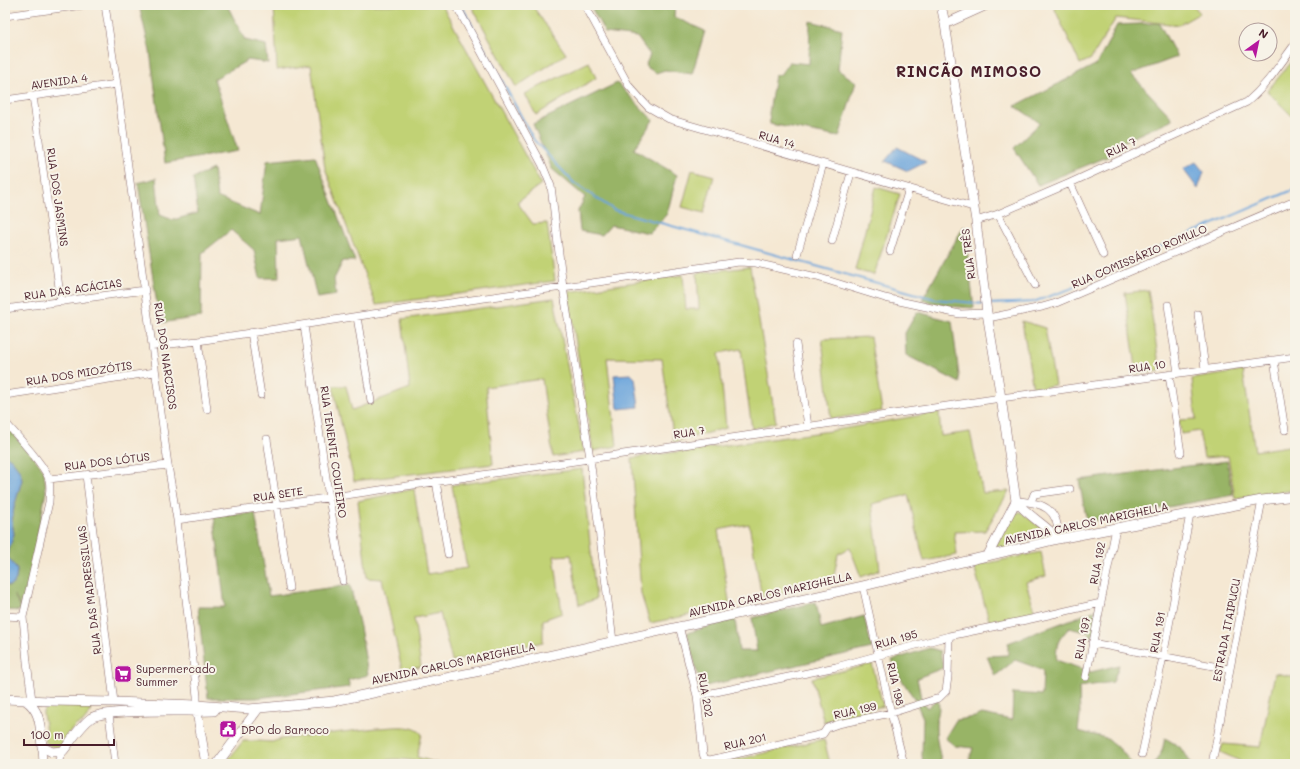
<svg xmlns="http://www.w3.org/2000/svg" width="1300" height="769" font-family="Mali,sans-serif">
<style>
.green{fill:#c1d275;stroke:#867850}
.forest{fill:#98b466;stroke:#716a48}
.water{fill:#6ca5db;stroke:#5b6283}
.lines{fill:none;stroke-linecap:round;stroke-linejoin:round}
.stream{stroke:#6ca5db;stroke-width:2}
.minor-casing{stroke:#866566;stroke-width:8}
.major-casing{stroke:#866566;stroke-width:10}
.minor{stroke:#fff;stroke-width:7}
.major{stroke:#fff;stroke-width:9}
.labels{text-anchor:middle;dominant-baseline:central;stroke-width:4;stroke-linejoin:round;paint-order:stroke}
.street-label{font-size:11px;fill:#4a1f2b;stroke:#f7f3e8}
.poi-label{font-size:11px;fill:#4a1f2b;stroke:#f7f3e8;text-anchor:start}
.district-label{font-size:15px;font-weight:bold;letter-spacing:1px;fill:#4a1f2b;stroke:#f7f3e8}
</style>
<rect width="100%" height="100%" fill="#f7f3e8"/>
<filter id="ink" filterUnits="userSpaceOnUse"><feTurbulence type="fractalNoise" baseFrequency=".025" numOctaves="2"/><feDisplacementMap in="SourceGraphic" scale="8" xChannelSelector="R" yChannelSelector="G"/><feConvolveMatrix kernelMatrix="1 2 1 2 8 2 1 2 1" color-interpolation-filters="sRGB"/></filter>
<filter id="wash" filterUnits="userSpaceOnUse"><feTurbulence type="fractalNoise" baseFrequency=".012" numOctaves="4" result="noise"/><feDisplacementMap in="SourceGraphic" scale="16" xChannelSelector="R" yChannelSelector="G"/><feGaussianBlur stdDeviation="0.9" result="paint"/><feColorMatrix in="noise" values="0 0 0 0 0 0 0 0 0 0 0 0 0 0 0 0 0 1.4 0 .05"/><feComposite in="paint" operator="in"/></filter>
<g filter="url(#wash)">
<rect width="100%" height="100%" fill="#f5e8d3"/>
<path class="green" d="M274,5H442L541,184L517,202L533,224L547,223L555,281L376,305L325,168L311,65L277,70Z
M471,5H532L566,54L516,87Z
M1053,5H1193L1200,13L1179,25L1116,18L1091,59L1080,64Z
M1295,58V119L1267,91Z
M589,62L596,78L536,115L525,94Z
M692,170L714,176L704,213L682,207Z
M876,187L900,194L874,275L855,270Z
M750,267L776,422L752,429L741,349L719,353L726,428L674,442L662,359L607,358L617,446L593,451L568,292L683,275L686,309H699L697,273Z
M1148,290L1160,371L1137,374L1125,293Z
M554,298L584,452L553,457L542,379L486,387L493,464L354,481L333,386H346L352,410L410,388L402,319Z
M1022,321L1045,328L1055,385L1033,389Z
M870,337L882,411L831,419L822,339Z
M1243,371L1255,451L1295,445V490L1235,498L1228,456L1204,458L1199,431L1181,434L1179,420L1196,419L1192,379Z
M939,412L941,436L970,432L983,493L1009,491L985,531L954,532L957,555L924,561L908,495L872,504L880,570L861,577L850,548L838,554L833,581L762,598L749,524L718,530L730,607L650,623L641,594L632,458L830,431Z
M582,469L596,599L579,605L571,555L554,556L562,613L543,620V642L452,661L440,613L414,618L421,667L402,670L382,579L367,578L358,501L414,489L427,574L467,568L452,485Z
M1021,512L1047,533V536L1044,539L1037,538L1020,542L1015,546L996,551L995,547L1014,513Z
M1041,552L1046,576L1026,582L1035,613L990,624L974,566Z
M872,664L883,706L824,722L812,678Z
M1275,673L1295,677V731L1293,739H1295V764H1247L1220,752L1223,744L1260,747Z
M46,706H88L90,708L91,712L82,723C74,724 68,733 68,741L61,747C53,748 48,747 44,739C48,730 43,720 43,712Z
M377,728C390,728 413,723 422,734L417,757L440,764C424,764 390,753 379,764H225L243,741H257L272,742L281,739Z
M824,739L830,764H718Z"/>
<path class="forest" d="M139,5H227L245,40L266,45L268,63L248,60L214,79L238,151L165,163L150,51Z
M590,5H675L674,17L705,31L692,74L665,70L656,73L645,66L650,55L637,37L605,33Z
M810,21L842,29L838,70L856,82L839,137L770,124L769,113L775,75H780L789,62L809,64Z
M1159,23L1177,57L1131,74L1173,119L1109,148L1112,155L1038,185L1014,148L1040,123L1015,106L1097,64L1117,25Z
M617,83L653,120L634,149L677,175L667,214L649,233L611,225L602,235L580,231L578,211L585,197L552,169L533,124Z
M315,156L355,261H343L334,279L336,295L317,298L302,235L278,238L279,278H260L254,250L231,230L202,253L201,317L160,323L138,183L156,178L160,215L173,220L198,213L193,178L213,169L217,197L260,215L267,161Z
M964,226L974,308L947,306L922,300Z
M917,312L952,321L960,383L906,355L905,333Z
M5,423L44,470L46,491L24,612L14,595L22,611L5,610V585L9,586L13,584L16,579L17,570L7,556L14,534L12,522L14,507L22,480L12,460L5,455Z
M1227,461L1233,495L1087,522L1079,480Z
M255,513L269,596L350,585L360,627L368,675L348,680L350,687L256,698H208L198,607H225L214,516Z
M816,602L821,628L864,616L872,648L701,687L687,633L735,619L739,651H757L752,618Z
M1099,609L1096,633L1090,637V633L1069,628C1057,641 1057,642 1056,660L1091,672L1119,665L1113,682L1079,687L1080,716L1078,731L1106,738L1121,750L1132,764H968L973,748L955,746L945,738L956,720L975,717L982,714L1012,720L1013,693L1042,695L1043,670L1015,660L995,676L987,656L1008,655V643Z
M930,648L940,651L943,668L917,678L921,698L927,708L937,699C942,709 936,716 936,726C936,739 939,751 942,764H923L922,755L923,718L914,698L901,679L892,660Z
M1165,738L1180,747L1191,764H1154L1162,751Z"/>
<path class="water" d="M897,147L926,162L908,171L885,161Z
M1196,162L1204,172L1198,189L1183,169Z
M631,374L635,378L639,407L618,409L614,375Z
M5,455L12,460L20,471L22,480L14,507L12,522L14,534L7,556L17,570L16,579L13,584L9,586L5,584Z"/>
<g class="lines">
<path class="stream" d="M461,5L534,140L574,183L614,210L935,299L984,304
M988,304L1033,302L1070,289L1127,261L1295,189"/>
</g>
</g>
<g filter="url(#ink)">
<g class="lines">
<defs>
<path id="minor" d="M105,5L117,84L168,465L177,520L197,696V705
M456,5L542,164L551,186L563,287L590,458L613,641
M585,5L629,86L648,107L669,119L973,207
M5,16L83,5
M33,96L61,302
M5,100L117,84
M1070,183L1103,255
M998,214L1035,285
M976,221L998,214L1070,183L1247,102C1267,85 1280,64 1295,44
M832,241L851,173
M890,251L909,189
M797,255L823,164
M1168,305L1178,373
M5,309L145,290
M1198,314L1205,369
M357,317L371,401
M988,318L1042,307L1056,303L1295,201
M304,325L329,498L343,581
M251,332L261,395
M198,341L207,409
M796,344L808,426
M152,346L198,341L372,314L739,262L756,263L817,277L885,298L950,312L960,314L987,313
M1274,360L1285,430
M1169,375L1181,453
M5,395L155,372
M5,422C15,434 46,466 49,480C51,487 49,495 49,502L23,617L5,616
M267,439L289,588
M86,475L114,702
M49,479L168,465
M436,481L448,554
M1016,501C1043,502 1060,509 1058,539
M1031,502L1034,494L1070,489
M177,520L1001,398L1295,357
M863,586L891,713L904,764
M23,617L27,662L32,700
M679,626L697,696L703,754L705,759L710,760L823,734L827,728L838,724L891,713L939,698L946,691L948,677L949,636
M1092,643L1229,669
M1086,677L1116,528
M697,696L836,667L949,636L1031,619L1101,603
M109,714L115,764
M42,747L43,764
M1142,754L1163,657L1190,514
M57,764L63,751
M1212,764L1262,500"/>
<path id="major" d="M941,5L945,24L976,221L987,313L1001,398L1016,501C1028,516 1046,525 1058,539
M945,24L987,5
M988,555L1016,501
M5,699L49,701L114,702L197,705L249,709L334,701L480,671L863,586L1058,539L1262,500L1295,496
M25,700C42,711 40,729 42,747L52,752L63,751C71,741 80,726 91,718C106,708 192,712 214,711
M197,706V712L206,764
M217,764L258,709"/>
</defs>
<use href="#minor" class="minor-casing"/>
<use href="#major" class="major-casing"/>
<use href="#minor" class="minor"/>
<use href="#major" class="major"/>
</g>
</g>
<defs>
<symbol id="supermarket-square" viewBox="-11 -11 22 22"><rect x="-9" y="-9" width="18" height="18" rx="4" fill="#b5179e" stroke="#f7f3e8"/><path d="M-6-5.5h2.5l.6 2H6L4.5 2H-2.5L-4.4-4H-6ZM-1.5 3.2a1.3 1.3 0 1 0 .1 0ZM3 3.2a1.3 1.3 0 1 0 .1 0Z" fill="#fff"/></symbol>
<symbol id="civic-square" viewBox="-11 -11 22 22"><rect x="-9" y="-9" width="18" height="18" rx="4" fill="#b5179e" stroke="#f7f3e8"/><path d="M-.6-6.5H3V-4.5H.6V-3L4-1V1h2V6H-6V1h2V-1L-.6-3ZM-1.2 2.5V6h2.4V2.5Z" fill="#fff"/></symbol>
</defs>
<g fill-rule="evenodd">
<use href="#supermarket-square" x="113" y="664" width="20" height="20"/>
<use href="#civic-square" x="218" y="719" width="20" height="20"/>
</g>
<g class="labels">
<g class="street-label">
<text transform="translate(59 81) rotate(-8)">AVENIDA 4</text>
<text transform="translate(777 139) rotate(16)">RUA 14</text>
<text transform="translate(1121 147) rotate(-25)">RUA 7</text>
<text transform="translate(58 197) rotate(82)">RUA DOS JASMINS</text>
<text transform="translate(968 254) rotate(-97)">RUA TRÊS</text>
<text transform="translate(1139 256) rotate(-23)">RUA COMISSÁRIO ROMULO</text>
<text transform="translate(73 289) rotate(-8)">RUA DAS ACÁCIAS</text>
<text transform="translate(166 356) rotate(82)">RUA DOS NARCISOS</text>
<text transform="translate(1147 366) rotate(-8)">RUA 10</text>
<text transform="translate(79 373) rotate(-9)">RUA DOS MIOZÓTIS</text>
<text transform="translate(689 432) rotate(-8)">RUA 7</text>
<text transform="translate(334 452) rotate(82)">RUA TENENTE COUTEIRO</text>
<text transform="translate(107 461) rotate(-7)">RUA DOS LÓTUS</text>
<text transform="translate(278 494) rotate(-8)">RUA SETE</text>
<text transform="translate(1086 523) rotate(-12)">AVENIDA CARLOS MARIGHELLA</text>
<text transform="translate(1097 563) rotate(-79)">RUA 192</text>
<text transform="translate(89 590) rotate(-97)">RUA DAS MADRESSILVAS</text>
<text transform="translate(770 594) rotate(-13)">AVENIDA CARLOS MARIGHELLA</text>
<text transform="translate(1226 630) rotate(-79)">ESTRADA ITAIPUCU</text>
<text transform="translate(1157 632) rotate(-79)">RUA 191</text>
<text transform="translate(1082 638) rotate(-79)">RUA 197</text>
<text transform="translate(896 639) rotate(-16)">RUA 195</text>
<text transform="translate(453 663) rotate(-12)">AVENIDA CARLOS MARIGHELLA</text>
<text transform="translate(896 684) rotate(77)">RUA 198</text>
<text transform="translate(706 695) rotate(80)">RUA 202</text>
<text transform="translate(855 710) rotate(-13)">RUA 199</text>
<text transform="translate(745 741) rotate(-13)">RUA 201</text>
</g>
<g class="poi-label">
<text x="136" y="668">Supermercado<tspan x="136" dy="13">Summer</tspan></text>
<text x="241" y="729">DPO do Barroco</text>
</g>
<g class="district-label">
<text x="969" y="71">RINCÃO MIMOSO</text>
</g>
</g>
<rect width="1300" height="769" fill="none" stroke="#f7f3e8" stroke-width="20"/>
<g transform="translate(1258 42) rotate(33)"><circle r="19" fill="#f7f3e8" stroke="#b29e9c"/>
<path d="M0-3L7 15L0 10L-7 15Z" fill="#b5179e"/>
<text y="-6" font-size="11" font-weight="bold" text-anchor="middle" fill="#4a1f2b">N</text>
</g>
<path d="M24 739v6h90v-6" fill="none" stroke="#4a1f2b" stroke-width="2"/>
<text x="30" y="739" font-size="12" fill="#4a1f2b" stroke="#f7f3e8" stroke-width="3" paint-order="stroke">100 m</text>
</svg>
